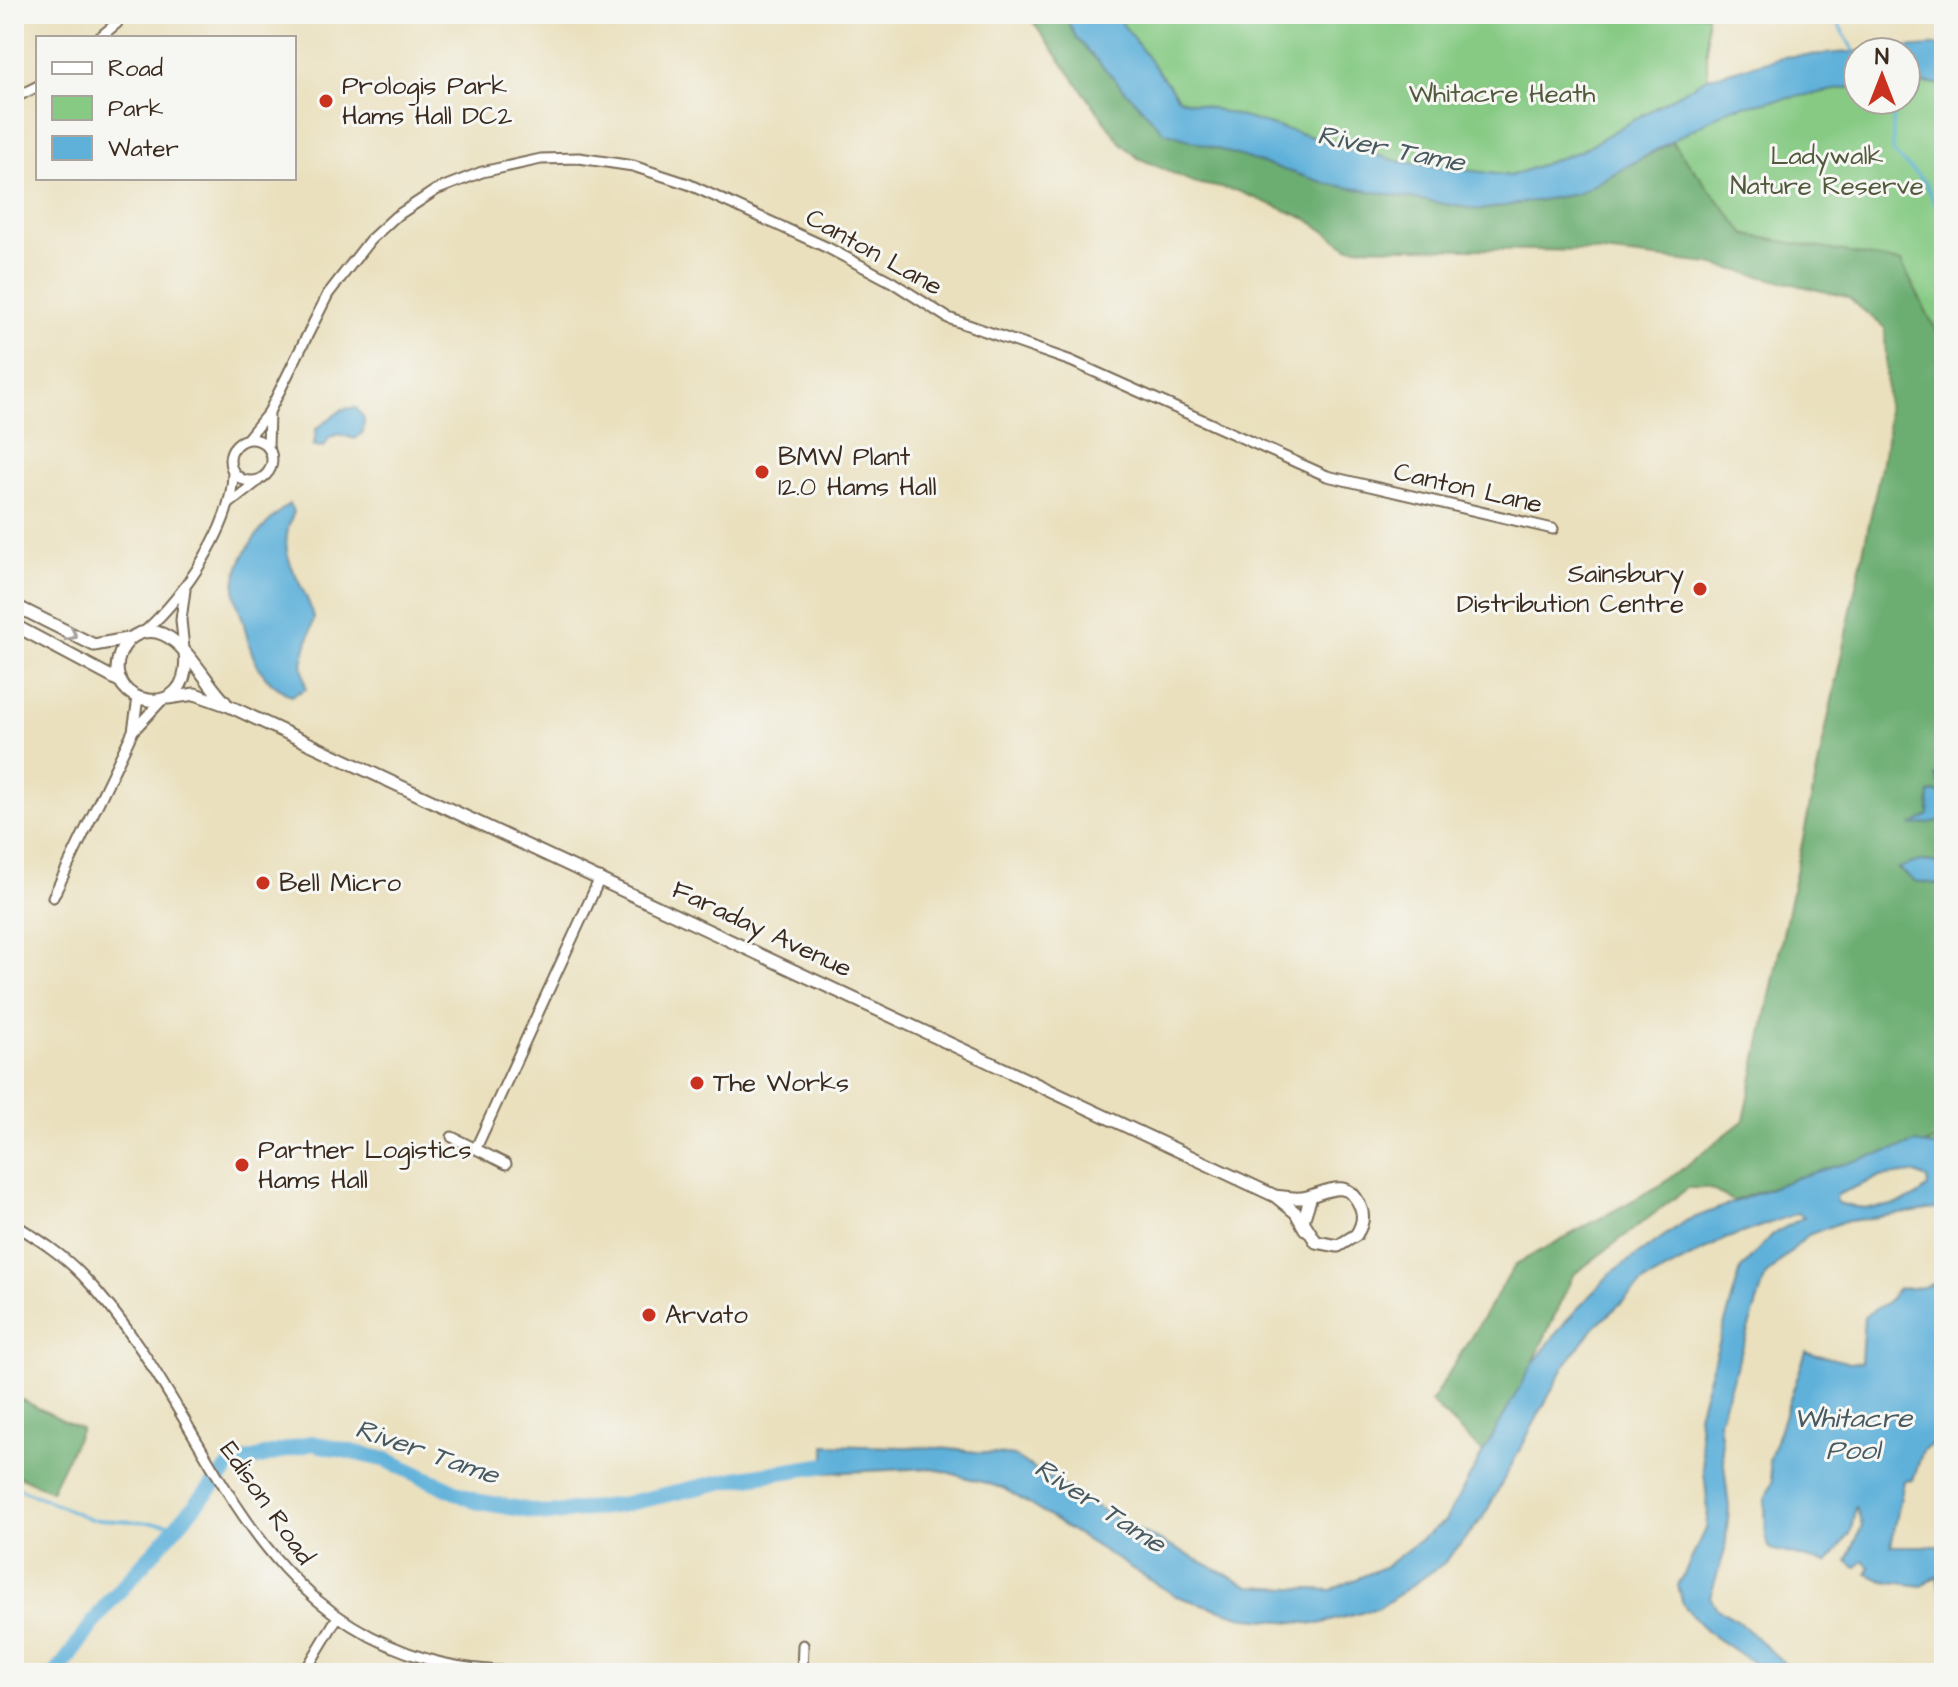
<svg xmlns="http://www.w3.org/2000/svg" width="1958" height="1687" font-family="'Architects Daughter',sans-serif">
<style>
.green{fill:#86ca84;stroke:#607a51;stroke-width:2}
.forest{fill:#6cae72;stroke:#546c48;stroke-width:2}
.water{fill:#5fb1da;stroke:#4d6e7c;stroke-width:2;fill-rule:evenodd}
.lines{fill:none;stroke-linecap:round;stroke-linejoin:round}
.stream{stroke:#5fb1da;stroke-width:3}
.river{stroke:#5fb1da;stroke-width:16}
.minor-casing{stroke:#786a56;stroke-width:13}
.tertiary-casing{stroke:#786a56;stroke-width:15}
.minor{stroke:#fff;stroke-width:9}
.tertiary{stroke:#fff;stroke-width:11}
.oneway{stroke:#a79f9a}
.poi-dot{fill:#c8321e;stroke:#f6f6f2;stroke-width:3}
.labels{text-anchor:middle;dominant-baseline:central;stroke-width:6;stroke-linejoin:round;paint-order:stroke}
.poi-label{font-size:26px;fill:#3b2a1e;stroke:#f6f6f2;text-anchor:start}
.park-label{font-size:26px;fill:#525a3d;stroke:#f6f6f2}
.street-label{font-size:26px;fill:#3b2a1e;stroke:#f6f6f2}
.water-label{font-size:28px;font-style:italic;fill:#485960;stroke:#f6f6f2}
</style>
<rect width="100%" height="100%" fill="#f6f6f2"/>
<filter id="ink" filterUnits="userSpaceOnUse"><feTurbulence type="fractalNoise" baseFrequency=".0125" numOctaves="2"/><feDisplacementMap in="SourceGraphic" scale="16" xChannelSelector="R" yChannelSelector="G"/><feConvolveMatrix kernelMatrix="1 2 1 2 8 2 1 2 1" color-interpolation-filters="sRGB"/></filter>
<filter id="wash" filterUnits="userSpaceOnUse"><feTurbulence type="fractalNoise" baseFrequency=".006" numOctaves="4" result="noise"/><feDisplacementMap in="SourceGraphic" scale="32" xChannelSelector="R" yChannelSelector="G"/><feGaussianBlur stdDeviation="1.8" result="paint"/><feColorMatrix in="noise" values="0 0 0 0 0 0 0 0 0 0 0 0 0 0 0 0 0 1.4 0 .05"/><feComposite in="paint" operator="in"/></filter>
<g filter="url(#wash)">
<rect width="100%" height="100%" fill="#eae0bd"/>
<path class="green" d="M1115,14H1707V78L1580,151L1510,176L1397,161L1179,99Z
M1906,83L1944,84V1148L1916,1144L1921,326L1746,235L1577,194L1731,108L1858,86V100H1906Z"/>
<path class="forest" d="M1027,14H1064L1077,39L1164,132L1329,184L1480,210L1577,194L1672,142L1746,235L1901,262L1944,346V778L1937,777L1943,792L1930,793L1929,815L1913,825L1944,820V863L1920,861L1898,869L1915,881L1944,885V1139L1799,1177L1734,1201L1708,1188H1688L1573,1275L1532,1365L1484,1454L1431,1402L1516,1264L1663,1184L1744,1120L1888,433L1885,328L1847,297L1710,264L1594,251L1348,247L1307,219L1238,191L1195,183L1138,158L1120,142Z
M14,1396L81,1429L51,1491L14,1474Z"/>
<path class="water" d="M1064,14H1115L1179,99L1397,161L1510,176L1580,151L1707,78L1782,57L1944,45V84L1906,83V52H1858V86L1731,108L1577,194L1480,210L1329,184L1164,132L1077,39Z
M356,408L364,418L363,432L355,439L338,434L329,438L324,447L314,446L316,429L343,409Z
M289,504L294,512C272,559 303,576 314,618L302,663L306,689L291,696C261,680 252,661 245,628C243,616 235,603 235,592C234,556 263,524 289,504Z
M1936,776L1944,778V820L1911,826L1929,815L1930,793L1943,792Z
M1920,861L1944,863V885L1915,881L1898,868Z
M1916,1143L1944,1148V1208L1842,1222L1808,1235L1766,1275L1719,1420L1729,1508L1725,1550L1710,1597L1717,1609L1737,1620L1795,1673H1768L1706,1631L1683,1604L1678,1586L1706,1529L1708,1510L1698,1414L1741,1269L1771,1235L1804,1217L1798,1213L1725,1239L1644,1282L1595,1327L1567,1362L1483,1518L1444,1563L1379,1608L1319,1624L1247,1618L1176,1596L1003,1488L932,1468L825,1473V1445L940,1448L1014,1456L1120,1521L1249,1586L1331,1590L1386,1566L1445,1521L1532,1365L1566,1321L1611,1273L1686,1221L1799,1177ZM1913,1173L1927,1179L1928,1187C1906,1208 1863,1213 1836,1202L1837,1195L1879,1177Z
M1944,1280V1451L1938,1456L1933,1444L1923,1450L1913,1480L1904,1481L1891,1546H1944V1590H1940L1937,1576L1922,1586L1884,1581L1867,1574L1870,1567L1864,1561L1856,1568L1847,1561L1862,1526L1856,1506L1850,1534L1827,1563L1770,1549L1766,1540L1765,1500L1772,1482L1769,1461L1806,1352L1850,1363L1861,1362L1864,1316L1886,1303L1898,1289L1924,1287Z"/>
<g class="lines">
<path class="stream" d="M1833,14L1858,59
M1887,100L1893,108V153L1926,183L1944,226
M14,1486L90,1519L178,1524"/>
<path class="river" d="M57,1673L104,1608L231,1465L312,1443L387,1460L475,1501L548,1514L620,1505L735,1479L846,1462"/>
</g>
</g>
<g filter="url(#ink)">
<g class="lines">
<defs>
<path id="minor" d="M99,38L117,23
M14,98L38,86
M230 460a21 21 0 1 1 42 0a21 21 0 1 1-42 0Z
M247,439L269,412L328,294L370,240L395,217L436,190L482,172L541,159L579,158L633,166L688,184L828,248L892,282L948,318L1071,361L1327,476L1553,529
M268,447L269,412
M230,503L258,481
M144,632C184,596 233,526 233,472
M184,649L181,620L185,590
M135,729L163,699
M53,897L133,731L138,698
M452,1137L506,1164
M476,1148L600,878
M14,1224C38,1239 62,1254 82,1275C207,1404 235,1605 430,1660C475,1673 524,1672 569,1673
M304,1673L337,1618
M802,1673L803,1645"/>
<path id="tertiary" d="M14,605L94,645L127,639
M14,625L121,682
M185,653C194,726 100,705 120,654C124,644 131,636 141,633C177,621 202,680 225,702
M168,698L195,694L229,706L1275,1196L1296,1213L1305,1229
M1275,1196C1286,1197 1296,1200 1307,1197C1326,1192 1348,1177 1360,1206C1365,1216 1362,1226 1356,1235L1338,1246L1316,1242L1303,1221L1311,1196"/>
</defs>
<use href="#minor" class="minor-casing"/>
<use href="#tertiary" class="tertiary-casing"/>
<use href="#minor" class="minor"/>
<use href="#tertiary" class="tertiary"/>
</g>
<defs><path id="oneway-chevron" d="M-2-3.5L2.5 0L-2 3.5" fill="none" stroke-width="1.6" stroke-linecap="round" stroke-linejoin="round" transform="scale(2)"/></defs>
<use class="oneway" href="#oneway-chevron" transform="translate(72 635) rotate(26)"/>
</g>
<g class="poi-dot">
<circle cx="326" cy="101" r="8"/>
<circle cx="762" cy="472" r="8"/>
<circle cx="1700" cy="589" r="8"/>
<circle cx="263" cy="883" r="8"/>
<circle cx="697" cy="1083" r="8"/>
<circle cx="242" cy="1165" r="8"/>
<circle cx="649" cy="1315" r="8"/>
</g>
<g class="labels">
<g class="poi-label">
<text x="342" y="86">Prologis Park<tspan x="342" dy="30">Hams Hall DC2</tspan></text>
<text x="778" y="457">BMW Plant<tspan x="778" dy="30">12.0 Hams Hall</tspan></text>
<text x="1684" y="574" text-anchor="end">Sainsbury<tspan x="1684" dy="30">Distribution Centre</tspan></text>
<text x="279" y="883">Bell Micro</text>
<text x="713" y="1083">The Works</text>
<text x="258" y="1150">Partner Logistics<tspan x="258" dy="30">Hams Hall</tspan></text>
<text x="665" y="1315">Arvato</text>
</g>
<g class="park-label">
<text x="1502" y="94">Whitacre Heath</text>
<text x="1827" y="156">Ladywalk<tspan x="1827" dy="30">Nature Reserve</tspan></text>
</g>
<g class="street-label">
<text transform="translate(874 252) rotate(29)">Canton Lane</text>
<text transform="translate(1468 488) rotate(13)">Canton Lane</text>
<text transform="translate(762 929) rotate(25)">Faraday Avenue</text>
<text transform="translate(267 1503) rotate(55)">Edison Road</text>
</g>
<g class="water-label">
<text transform="translate(1391 149) rotate(11)">River Tame</text>
<text x="1853" y="1418">Whitacre<tspan x="1853" dy="32">Pool</tspan></text>
<text transform="translate(427 1452) rotate(19)">River Tame</text>
<text transform="translate(1100 1506) rotate(33)">River Tame</text>
</g>
</g>
<rect width="1958" height="1687" fill="none" stroke="#f6f6f2" stroke-width="48"/>
<rect x="36" y="36" width="260" height="144" fill="#f6f6f2" stroke="#aba49d" stroke-width="2"/>
<rect x="52" y="62" width="40" height="12" fill="#ffffff" stroke="#aba49d" stroke-width="2"/>
<text x="108" y="76" font-size="24" fill="#3b2a1e">Road</text>
<rect x="52" y="96" width="40" height="24" fill="#86ca84" stroke="#aba49d" stroke-width="2"/>
<text x="108" y="116" font-size="24" fill="#3b2a1e">Park</text>
<rect x="52" y="136" width="40" height="24" fill="#5fb1da" stroke="#aba49d" stroke-width="2"/>
<text x="108" y="156" font-size="24" fill="#3b2a1e">Water</text>
<g transform="translate(1882 76)"><circle r="38" fill="#f6f6f2" stroke="#aba49d" stroke-width="2"/>
<path d="M0-6L14 30L0 20L-14 30Z" fill="#c8321e"/>
<text y="-12" font-size="22" font-weight="bold" text-anchor="middle" fill="#3b2a1e">N</text>
</g>
</svg>
